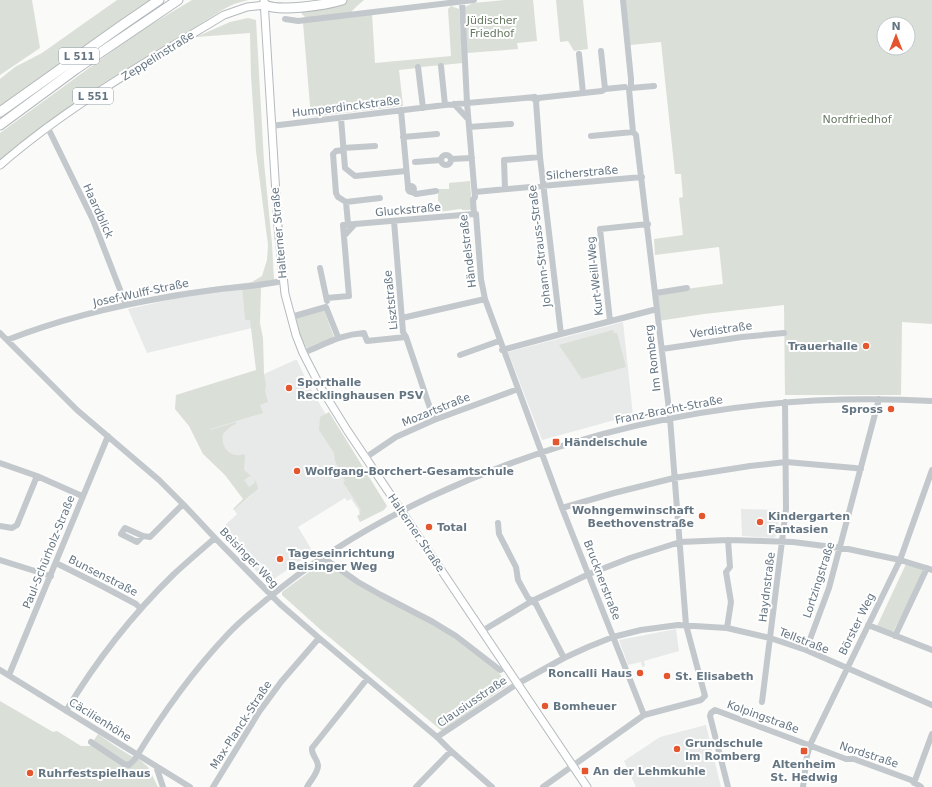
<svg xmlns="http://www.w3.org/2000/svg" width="932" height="787" font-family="'DejaVu Sans',sans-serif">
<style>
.built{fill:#e8e9e9}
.green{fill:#dadfd7;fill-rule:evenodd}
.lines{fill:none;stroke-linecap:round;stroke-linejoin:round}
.major-casing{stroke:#b5babe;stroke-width:9}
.highway-casing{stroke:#b4b9bd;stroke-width:11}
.minor{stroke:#c3c8cc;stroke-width:6}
.major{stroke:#fff;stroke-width:7}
.highway{stroke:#fff;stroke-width:9}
.poi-dot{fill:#e4572e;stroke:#fff;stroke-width:1.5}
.labels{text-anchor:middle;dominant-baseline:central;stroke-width:4;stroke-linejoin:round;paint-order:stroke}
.shield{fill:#fff;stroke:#939fa8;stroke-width:1}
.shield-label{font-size:10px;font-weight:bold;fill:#657683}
.park-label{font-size:11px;fill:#687a64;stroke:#fff}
.street-label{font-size:11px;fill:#657683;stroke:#fff}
.poi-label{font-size:11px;font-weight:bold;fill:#657683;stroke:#fff;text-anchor:start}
</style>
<rect width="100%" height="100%" fill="#fafaf8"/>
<path class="built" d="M242,289L245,320L250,319L252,328L147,353L128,309L192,295Z
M623,322L633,415L542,440L508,352Z
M295,360H297L309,386L381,507L364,518L351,499L347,501L345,498L298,527L313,552L268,583L218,532L237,514L234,510L253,494L207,430L257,373L264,374Z
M741,509L780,510L777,535L774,538L742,536Z
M676,629L679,651L644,661L645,666L642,667L641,662L628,665L619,640Z
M706,725L721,787H636L624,761L660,737Z"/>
<path class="green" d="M0,0H32L40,48L0,75Z
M117,0H153L0,110V79L15,67L42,53Z
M192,0H248L234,4L224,9L82,99L38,130L0,160V133L137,33Z
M346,0H364L357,6L351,12L372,14L375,63L451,56L448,9L451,6L459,9L463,63L421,67L420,65H416L417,68L399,70L403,106L311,117L303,23L306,18L301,13L303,11Z
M505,0H533L537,41L517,43L518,49L467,53L465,7L473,3Z
M556,0H583L588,49L574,51L568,41L560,42Z
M625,0H932V324L902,322L901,395H785L784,305L704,314L658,321L656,293L723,284L719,247L655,255L654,239L683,235L679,198L683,197L681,174H675L661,42L630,45ZM884,24H908V48H884Z
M248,18L256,20L264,162L272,244L274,280L129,301L171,293L252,282L262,276L267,260L268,245L256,151L251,76L250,33L196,37L230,22Z
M470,181L472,210H462V209H460L439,212V203L440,202L438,201V189H449V183Z
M261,287L260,323L263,338L264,374L266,385L265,391L268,402L260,405L263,413L210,429V430L236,422V424L231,426L223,434C220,447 230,459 244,454L245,456L244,470L253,478L250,476L244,480L249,487L255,483L254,479L257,484L258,489L234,510L233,509L243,499L225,475L203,454L189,426L175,409L176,395L256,370L250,320H245L242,289Z
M324,310L334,337L307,348C303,346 295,327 295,322C295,320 297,318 298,316Z
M613,330L614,333H617L626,367L582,379L559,345Z
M329,412L387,506L384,510L360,522L357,516L360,514L359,512L361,510L343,482L345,481L335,461L334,453L319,430L320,417Z
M324,561L453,636L496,669L508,685L442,731L322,631L282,595V592Z
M906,564L925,570L893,632L877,626Z
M0,701L53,732L57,731L81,746H90L98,734L115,746L131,756L140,760L148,767L158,787H0Z"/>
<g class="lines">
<defs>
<path id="major" d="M264,0L278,227L285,294L296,335L303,353L321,388L347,430L587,787
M0,165C68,106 148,61 224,15L247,7L265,5"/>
<path id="highway" d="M265,5C280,12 326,5 342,0
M0,112L121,26L159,0
M0,125L76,69L178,0"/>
</defs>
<use href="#major" class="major-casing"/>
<use href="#highway" class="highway-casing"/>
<path class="minor" d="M623,0L631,79V85
M462,1L467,103L475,197L473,200L474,214H476L481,279L485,299L562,508L644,715
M285,19L298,21L474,0
M601,51L605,89
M579,54L583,93
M441,66L445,105
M418,67L423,108
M631,88L654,86
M538,98L602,91L605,89L625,87
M454,104L468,119
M401,110L408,187
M341,118L345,168L355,176L406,171
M47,126L93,220L126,305
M271,126L445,105L535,97
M469,127L511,124
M591,136L633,132
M403,137L437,134
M343,148L375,146
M343,150L336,151L333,154L336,193L338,197L346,202L348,224
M441 160a5 5 0 1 1 10 0a5 5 0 1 1-10 0Z
M540,157L561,334L657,309
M451,159L472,158
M415,162L441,160
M408 189a3 3 0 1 1 6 0a3 3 0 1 1-6 0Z
M505,189L504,160L540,157L536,101L538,99L535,97L534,99L536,101
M412,192L416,194L436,191
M475,192L642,177
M346,202L380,198
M394,221L403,332L406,337L434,420
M344,236L355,224
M320,268L327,301
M656,293L687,288
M327,298L349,296L343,225L474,214
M291,317L326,307L338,337
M402,318L485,299
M610,321L600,229L648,224
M0,333L77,410L159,480L183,504L215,538L280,604L319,638L437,737L451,751L492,787
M7,340C58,320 114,306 168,297C183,294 198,292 213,290C237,287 259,286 282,281
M662,349L742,337L784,333
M502,350L561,334
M303,353C326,344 339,335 364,333L367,341L406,337
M460,355L499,341
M365,458L396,437L434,420L518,389
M0,463L37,476L82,496
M562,508L614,493L674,478L750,466L786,462L855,468L861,469
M498,523L499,534L516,567L518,580L528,598L536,604L564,658
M0,526L12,528L17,525L37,476
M143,536L137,542L121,534L125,528L143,536L150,537L183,504
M322,557L358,582L381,595L433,622L456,636L500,670L506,667
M0,560L51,576
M56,563L102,586L136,604L141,609
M868,625L932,650
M727,628L731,602L726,572L730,567L728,540
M482,631L532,601L589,574L630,558L680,542L728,540L793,542L848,549L900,560L932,570
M895,636L927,568
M806,650L829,588L879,399
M0,670L190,787
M9,675L108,436
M762,702L786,509L785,402
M66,711C96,661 132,615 174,574C187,562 201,550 215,538
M437,737L517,684L564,658L588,647L613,637L641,630L678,625L727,628L770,638L806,650L932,705
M91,742L124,764L129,765L135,759C162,714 192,672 228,634C240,621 253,611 266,600C316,558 371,525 430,497C589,423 757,391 932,401
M156,766L163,787
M914,783L932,734
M213,787L259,712L281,682L319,638
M307,787C310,781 318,773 318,766C318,759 311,755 312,748L367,679
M416,787L451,751
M543,787L644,715L701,700L705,696L686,625L670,418L636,135L633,132L629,89
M728,787L710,716L711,713L715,710L846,759H854L911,780L921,787
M803,787L807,756L810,745L900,560L932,470"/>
<use href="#major" class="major"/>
<use href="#highway" class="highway"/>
</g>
<g class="poi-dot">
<circle cx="866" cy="346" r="4"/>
<circle cx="289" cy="388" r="4"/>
<circle cx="891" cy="409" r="4"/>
<rect x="552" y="438" width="8" height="8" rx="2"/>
<circle cx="297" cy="471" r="4"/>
<circle cx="702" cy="516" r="4"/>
<circle cx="760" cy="522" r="4"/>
<circle cx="429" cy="527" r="4"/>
<circle cx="280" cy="559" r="4"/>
<circle cx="640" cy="673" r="4"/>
<circle cx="667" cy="676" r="4"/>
<circle cx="545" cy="706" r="4"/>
<circle cx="677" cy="749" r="4"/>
<rect x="800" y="747" width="8" height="8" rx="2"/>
<rect x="581" y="767" width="8" height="8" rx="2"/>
<circle cx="30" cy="773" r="4"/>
</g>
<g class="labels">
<g class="shield">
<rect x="59" y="48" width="40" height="16" rx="3"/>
<rect x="73" y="88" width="40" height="16" rx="3"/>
</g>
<g class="shield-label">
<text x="79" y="56">L 511</text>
<text x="93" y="96">L 551</text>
</g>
<g class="park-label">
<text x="492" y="20">Jüdischer<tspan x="492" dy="13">Friedhof</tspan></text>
<text x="857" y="119">Nordfriedhof</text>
</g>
<g class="street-label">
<text transform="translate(158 56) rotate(-32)">Zeppelinstraße</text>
<text transform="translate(346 107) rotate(-7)">Humperdinckstraße</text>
<text transform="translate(582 173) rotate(-5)">Silcherstraße</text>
<text transform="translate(408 210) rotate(-5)">Gluckstraße</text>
<text transform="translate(98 211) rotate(66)">Haardblick</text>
<text transform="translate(279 233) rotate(-95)">Halterner Straße</text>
<text transform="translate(540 246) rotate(-97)">Johann-Strauss-Straße</text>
<text transform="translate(468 251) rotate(-97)">Händelstraße</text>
<text transform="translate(595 276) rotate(-96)">Kurt-Weill-Weg</text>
<text transform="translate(141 293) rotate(-12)">Josef-Wulff-Straße</text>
<text transform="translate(391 300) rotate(-96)">Lisztstraße</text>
<text transform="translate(721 330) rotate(-8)">Verdistraße</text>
<text transform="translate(653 358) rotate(-97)">Im Romberg</text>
<text transform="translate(436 410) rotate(-22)">Mozartstraße</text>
<text transform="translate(669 410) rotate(-11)">Franz-Bracht-Straße</text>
<text transform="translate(416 533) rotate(56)">Halterner Straße</text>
<text transform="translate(49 552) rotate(-68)">Paul-Schürholz-Straße</text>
<text transform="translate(249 558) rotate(46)">Beisinger Weg</text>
<text transform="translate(103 576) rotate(27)">Bunsenstraße</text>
<text transform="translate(602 580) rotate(69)">Brucknerstraße</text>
<text transform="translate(819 580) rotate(-72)">Lortzingstraße</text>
<text transform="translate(767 587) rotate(-83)">Haydnstraße</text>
<text transform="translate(857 624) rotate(-64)">Börster Weg</text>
<text transform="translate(804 641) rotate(21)">Tellstraße</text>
<text transform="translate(472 702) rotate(-34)">Clausiusstraße</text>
<text transform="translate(763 717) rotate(20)">Kolpingstraße</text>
<text transform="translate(100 720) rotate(32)">Cäcilienhöhe</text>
<text transform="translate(241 725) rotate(-57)">Max-Planck-Straße</text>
<text transform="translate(869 755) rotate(18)">Nordstraße</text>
</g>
<g class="poi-label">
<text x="858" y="346" text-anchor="end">Trauerhalle</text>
<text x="297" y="382">Sporthalle<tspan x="297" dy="13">Recklinghausen PSV</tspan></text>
<text x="883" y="409" text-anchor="end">Spross</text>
<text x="564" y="442">Händelschule</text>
<text x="305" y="471">Wolfgang-Borchert-Gesamtschule</text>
<text x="694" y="510" text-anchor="end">Wohngemwinschaft<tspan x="694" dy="13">Beethovenstraße</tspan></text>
<text x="768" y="516">Kindergarten<tspan x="768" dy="13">Fantasien</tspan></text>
<text x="437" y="527">Total</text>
<text x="288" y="553">Tageseinrichtung<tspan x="288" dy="13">Beisinger Weg</tspan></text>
<text x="632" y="673" text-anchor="end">Roncalli Haus</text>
<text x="675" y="676">St. Elisabeth</text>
<text x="553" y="706">Bomheuer</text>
<text x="685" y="743">Grundschule<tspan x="685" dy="13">Im Romberg</tspan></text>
<text x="804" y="764" text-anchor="middle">Altenheim<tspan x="804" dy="13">St. Hedwig</tspan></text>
<text x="593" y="771">An der Lehmkuhle</text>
<text x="38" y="773">Ruhrfestspielhaus</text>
</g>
</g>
<g transform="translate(896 36)"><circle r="19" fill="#ffffff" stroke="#c1c8cd"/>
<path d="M0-3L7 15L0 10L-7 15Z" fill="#e4572e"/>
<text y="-6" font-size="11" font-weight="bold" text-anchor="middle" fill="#657683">N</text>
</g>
</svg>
